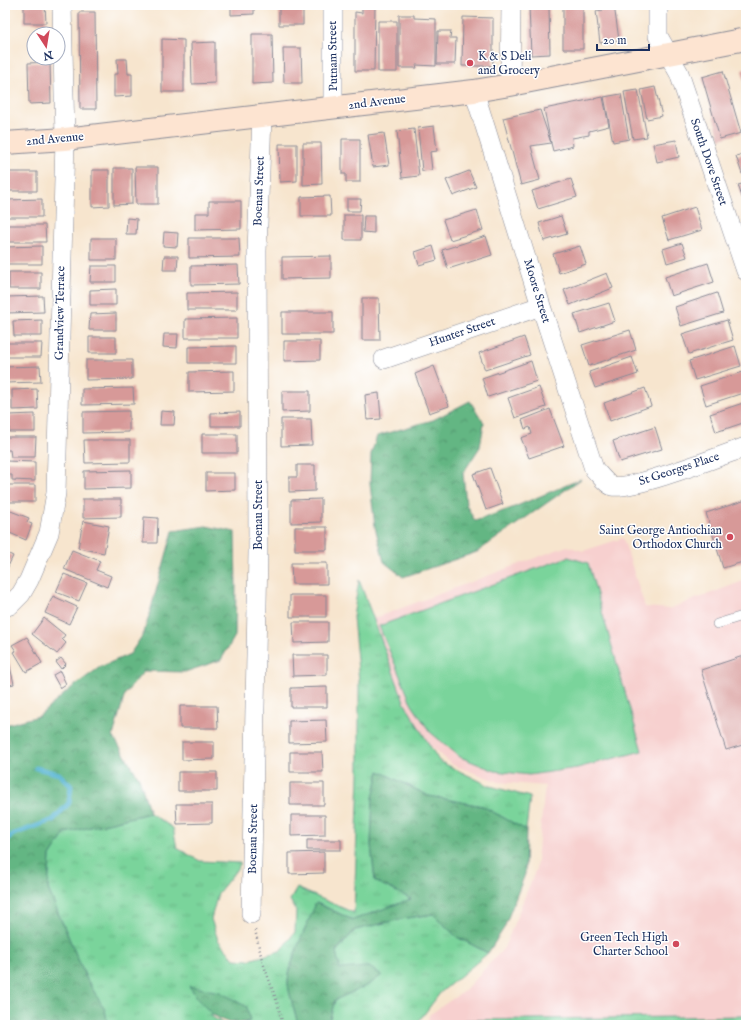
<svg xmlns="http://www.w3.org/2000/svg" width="751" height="1030" font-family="'IM FELL English',serif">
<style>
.built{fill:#f7d0cf}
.grass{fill:url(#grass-tufts);stroke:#4a827c}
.forest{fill:url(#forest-crowns);stroke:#3f7270}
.pitch{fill:#7ad49b;stroke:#4a827c}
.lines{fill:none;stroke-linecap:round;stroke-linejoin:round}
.stream{stroke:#54b4d2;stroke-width:5}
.building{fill:#d79998}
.lane-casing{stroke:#898a96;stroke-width:10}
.street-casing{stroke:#898a96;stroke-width:20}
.secondary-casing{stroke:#898a96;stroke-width:24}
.path{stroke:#898a96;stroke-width:2.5;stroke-dasharray:1 3;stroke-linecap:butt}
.lane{stroke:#fff;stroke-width:9}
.street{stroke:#fff;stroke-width:19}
.secondary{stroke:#fde4d1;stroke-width:22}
.poi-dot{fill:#d1495b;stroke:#fff;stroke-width:1.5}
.labels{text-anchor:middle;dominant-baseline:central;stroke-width:3;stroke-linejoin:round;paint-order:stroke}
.street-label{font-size:12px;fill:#1b2f5e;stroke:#fff}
.poi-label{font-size:12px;fill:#1b2f5e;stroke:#fff;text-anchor:end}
</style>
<defs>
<pattern id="grass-tufts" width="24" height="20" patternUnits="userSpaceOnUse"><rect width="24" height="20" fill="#7ad49b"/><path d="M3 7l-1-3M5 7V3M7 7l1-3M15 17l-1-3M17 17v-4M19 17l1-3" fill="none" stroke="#69b688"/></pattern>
<pattern id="forest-crowns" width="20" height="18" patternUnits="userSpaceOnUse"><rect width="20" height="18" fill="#63b683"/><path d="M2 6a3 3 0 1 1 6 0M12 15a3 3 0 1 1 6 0" fill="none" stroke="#51946e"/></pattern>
</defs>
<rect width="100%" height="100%" fill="#fff"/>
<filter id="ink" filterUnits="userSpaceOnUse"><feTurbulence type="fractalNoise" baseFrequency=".025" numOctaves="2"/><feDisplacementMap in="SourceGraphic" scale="8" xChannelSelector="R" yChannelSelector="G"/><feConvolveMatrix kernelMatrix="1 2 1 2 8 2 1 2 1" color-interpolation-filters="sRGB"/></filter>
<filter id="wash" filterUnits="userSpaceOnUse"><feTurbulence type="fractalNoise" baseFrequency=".012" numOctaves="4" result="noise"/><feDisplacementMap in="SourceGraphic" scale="16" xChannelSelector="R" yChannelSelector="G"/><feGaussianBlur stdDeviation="0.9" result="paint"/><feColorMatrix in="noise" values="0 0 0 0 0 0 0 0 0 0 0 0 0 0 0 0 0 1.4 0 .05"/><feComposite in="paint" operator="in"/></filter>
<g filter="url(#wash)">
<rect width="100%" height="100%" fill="#f7e5ce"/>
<path class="built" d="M623,538L645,607L669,609L746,580V1025H427L429,1015L464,991L504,948L536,869L545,786L499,782L453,765L413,731L367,621L567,546L583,551Z"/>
<path class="grass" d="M359,580L405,704L439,761L490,786L530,797L526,830L482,806L429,796L379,771L373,798L371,845L375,881L412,899L353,920L317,903C308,923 289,961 288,982C288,992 296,1014 298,1025H242L250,1021L209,1015L225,1025H108L105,1010L86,978L48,889L50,856L65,833L150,813L173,828L177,848L200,861L241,863L231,877L218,893L211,919L218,940L234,959L249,960L280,951L295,932L296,911L290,900L297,888L354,913L359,775V681L353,617Z
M433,914L457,937L488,953L440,993L416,1025H328L335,1000L370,984L382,975L369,967L340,970L336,952L355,930L401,919Z"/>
<path class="forest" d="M470,401L484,423L480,447L463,473L466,504L475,521L512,508L581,479L477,552L403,577L384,562L375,527L370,484L371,454L377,436L433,420Z
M206,526L235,532L236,588L235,636L221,660L185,672L144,671L125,694L113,736L139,778L150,813L65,833L50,856L48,889L86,978L105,1010L108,1025H5V725L39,716L70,689L100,667L130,654L144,633L173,531Z
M379,771L429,796L482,806L526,830L525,874L504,928L488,953L457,937L433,914L401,919L355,930L336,951L340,969L369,967L382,975L370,984L335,1000L328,1025H298C296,1014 288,992 288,982C289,961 308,923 316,903L353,920L411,899L375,881L371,845L373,798Z
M189,986L220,992L247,1007L250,1021C219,1030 204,1007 189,986Z"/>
<path class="pitch" d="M568,557L588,563L642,751L577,768L529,775L495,771L460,757L430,732L412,705L379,626Z
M746,1016V1025H464V1020Z"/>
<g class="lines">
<path class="stream" d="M5,840L14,834L53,820L69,803L71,786L59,774L36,768"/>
</g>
<g id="blocks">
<path class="building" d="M24,5H45L46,23H24Z
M231,5H254V14L231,15Z
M362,5H375L374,71H355V12L362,13Z
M465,5H493V8L465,7Z
M563,5H583V49H563Z
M603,5H614L619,40L600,43L596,11L603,10Z
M706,5H732V7L706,8Z
M529,6H549L550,54L531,55Z
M279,8H303V25H279Z
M79,12H95L96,109H80Z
M399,15H414V18L436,19V66L416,65L417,68H399Z
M463,17L493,18V66H462Z
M378,21H397V72H378Z
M438,31H451L450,38H456L455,64H437Z
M252,34H272L273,83L252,84Z
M162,39L184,40V92H162Z
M215,42V83L192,84L191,43Z
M283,48H301L302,83H284Z
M117,59H127L128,74H132V96L114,97V74H118Z
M50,62L51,103L29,104L28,63Z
M746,69V87H745L742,70Z
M723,71L741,133L720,139L702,77Z
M655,87L662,116L647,119L641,90Z
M638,90L647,137L633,139L624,92Z
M621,94L629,139L613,142L604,97Z
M603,97L609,126L589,131V135L572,138L573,146L553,151L551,143L531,146L540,180L521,185L503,118L540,110L551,143L544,109Z
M434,126L437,151L430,152L432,170L422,171L418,128Z
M414,129L419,176L402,178L397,131Z
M384,133L389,165L373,167L368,135Z
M342,139H360V182H346V174H342Z
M676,140L679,157L657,162L653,144Z
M303,143H321L322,184L303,185Z
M279,144H297V181L280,182Z
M746,153V173L742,174L736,156Z
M135,167H158V204H136Z
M114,168H132V204L114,205Z
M92,170H109V206L92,207Z
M469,171L476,187L453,196L446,180Z
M5,172H37V191H5Z
M571,179L577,197L538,209L532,191Z
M746,183V202L744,203L738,185Z
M330,196L331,216H301V197Z
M42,199V217H7V200Z
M347,199H361L360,211H347Z
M209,201H241V229L195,230V213H209Z
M695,207L702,230L669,240L662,218Z
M477,210L483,230L450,240L443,220Z
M344,215H361V240H344Z
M364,216H374V233L363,232Z
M561,216L567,234L544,241L539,223Z
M127,218L137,219L136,234H126Z
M7,225H45L46,242H7Z
M164,232L178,233L177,247L163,246Z
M486,236L492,255L448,269L442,250Z
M91,238H116V260H91Z
M189,238H239L240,257L189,258Z
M682,243L687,257L667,263L663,249Z
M42,246V264H5V247Z
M433,246L437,260L419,265L415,252Z
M580,246L586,264L559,273L553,254Z
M164,256H178L177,270H163Z
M331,256V278L282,279V257Z
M708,263L714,282L671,296L665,277Z
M238,265L239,284L191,285V266Z
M91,266H116V282H90Z
M9,272H41V289H9Z
M607,273L613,288L570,305L564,290Z
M116,289V305H90V290Z
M237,292V310H187V293Z
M717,293L723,313L681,326L675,307Z
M43,296L44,312L6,313V297Z
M362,298H379L380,340H362Z
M609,303L615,321L580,333L574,314Z
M282,312H333V334H282Z
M116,313V330H89L90,314Z
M237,318V338H185V319Z
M42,320V336H14L13,321Z
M727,320L733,340L689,354L682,334Z
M630,330L636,350L589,366L582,345Z
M164,334H178L177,348L163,347Z
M89,337H116V353H89Z
M524,337L530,355L485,370L479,353Z
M284,341H320V360L284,361Z
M6,343H42L41,357H6Z
M236,346V363H188V347Z
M735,346L741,366L695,380L689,361Z
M632,357L638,374L595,388L589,372Z
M86,360H132V379L86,380Z
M531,361L537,381L488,397L482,378Z
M40,366L41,382L5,383V367Z
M434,366L449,406L429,413L415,374Z
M234,371V391L189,392V372Z
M743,372L746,381V392L706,405L700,386Z
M539,387L546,407L515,418L508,398Z
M133,388L134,404L82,405V389Z
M645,388L651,406L610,421L604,403Z
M37,389L38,409L12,410V390Z
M282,391H310V411L282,412Z
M379,393L381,419L367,420L365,395Z
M746,402V422L716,432L710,414Z
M550,409L564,446L529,458L521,438L532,434L530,427L525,429L522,420Z
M129,411V432L83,433V412Z
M161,411L175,412L174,425H160Z
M240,412V426H211V413Z
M35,414V432H9V415Z
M281,419H311L312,445L281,446Z
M655,427L662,449L620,462L613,441Z
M202,434H237V453H202Z
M5,437H36L35,457H11L10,450H5Z
M84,440H130V462L85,463Z
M5,461L35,462V481L12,480V475H5Z
M297,465H315V491L289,492V477H297Z
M490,468L503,504L486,510L473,474Z
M131,470V488L84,489V471Z
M206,473H235V490L206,491Z
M5,485H35V502H5Z
M83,499H121V517L83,518Z
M321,499V522L291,523V500Z
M746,500V561L723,568L706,513Z
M8,510L29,518L27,522L32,524L26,540L5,531V514Z
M144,517L158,518L157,543H143Z
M83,521L109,526L104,553L78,548Z
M295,527H327V550H295Z
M72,550L100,561L96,570L111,576L107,587L64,569Z
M5,552L13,556L5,573Z
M291,563H327V584H292Z
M64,574L87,583L79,601L56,592Z
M290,595H326V617H290Z
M53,596L77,607L69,624L45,613Z
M44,618L65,635L62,639L66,643L57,654L32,634Z
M293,622H328V642L294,643Z
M27,637L42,663L26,672L14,652L16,651L12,645Z
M7,653L14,684L5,686V654Z
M292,655H327V675L293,676Z
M746,655V744L726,750L701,670Z
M61,658L66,664L61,669L56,662Z
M60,671L66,684L60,688L53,675Z
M327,687V707H291V688Z
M180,706H217L218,728H180Z
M326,720L327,742L289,743V721Z
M182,742H214V759L182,760Z
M290,752H322L323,772H290Z
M178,772H217V791H178Z
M290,783H324V805H290Z
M176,804H212V823L177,824Z
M291,815H325V835L291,836Z
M307,840H341V850H307Z
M324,852V873L289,874V853Z"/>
</g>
</g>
<g filter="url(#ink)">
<use href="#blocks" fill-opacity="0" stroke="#898a96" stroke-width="1"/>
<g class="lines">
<defs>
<path id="lane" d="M717,624L746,615"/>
<path id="street" d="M333,5V107
M658,5V36L679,73L746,271
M510,85L511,5
M474,91L541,306L594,469C599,474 606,484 612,486C631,491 723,455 746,447
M384,359L541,306
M5,607L10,605L21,594L29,580L49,533L56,493L65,139L62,5
M251,914L258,552L257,251L262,116"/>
<path id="secondary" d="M5,143L65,139L474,91L510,85L746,39"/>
</defs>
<use href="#lane" class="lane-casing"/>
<use href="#street" class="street-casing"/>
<use href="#secondary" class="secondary-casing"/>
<path class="path" d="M255,930L262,960L277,1002L283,1025"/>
<use href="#lane" class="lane"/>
<use href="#street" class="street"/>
<use href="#secondary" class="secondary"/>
</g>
</g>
<g class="poi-dot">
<circle cx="470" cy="63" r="4"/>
<circle cx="730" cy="537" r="4"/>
<circle cx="676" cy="944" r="4"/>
</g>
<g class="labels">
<g class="street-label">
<text transform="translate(333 56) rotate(-91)">Putnam Street</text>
<text transform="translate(377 102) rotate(-7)">2nd Avenue</text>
<text transform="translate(55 139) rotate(-5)">2nd Avenue</text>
<text transform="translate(709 162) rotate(71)">South Dove Street</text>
<text transform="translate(259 191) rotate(-88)">Boenau Street</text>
<text transform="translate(537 291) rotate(73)">Moore Street</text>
<text transform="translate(60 313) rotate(-89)">Grandview Terrace</text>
<text transform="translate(462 332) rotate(-19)">Hunter Street</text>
<text transform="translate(679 469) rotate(-18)">St Georges Place</text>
<text transform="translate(258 515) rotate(-90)">Boenau Street</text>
<text transform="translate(253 839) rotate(-89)">Boenau Street</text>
</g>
<g class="poi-label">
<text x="478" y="56" text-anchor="start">K &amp; S Deli<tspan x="478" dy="14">and Grocery</tspan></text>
<text x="722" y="530">Saint George Antiochian<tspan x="722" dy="14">Orthodox Church</tspan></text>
<text x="668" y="937">Green Tech High<tspan x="668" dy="14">Charter School</tspan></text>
</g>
</g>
<rect width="751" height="1030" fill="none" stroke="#fff" stroke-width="20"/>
<g transform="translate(46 46) rotate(168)"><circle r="19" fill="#ffffff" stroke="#a4acbf"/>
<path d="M0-3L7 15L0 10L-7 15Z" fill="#d1495b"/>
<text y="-6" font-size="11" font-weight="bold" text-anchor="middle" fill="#1b2f5e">N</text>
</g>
<path d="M597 44v6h52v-6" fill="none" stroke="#1b2f5e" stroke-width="2"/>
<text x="603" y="44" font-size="12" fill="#1b2f5e" stroke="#ffffff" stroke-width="3" paint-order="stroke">20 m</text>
</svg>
